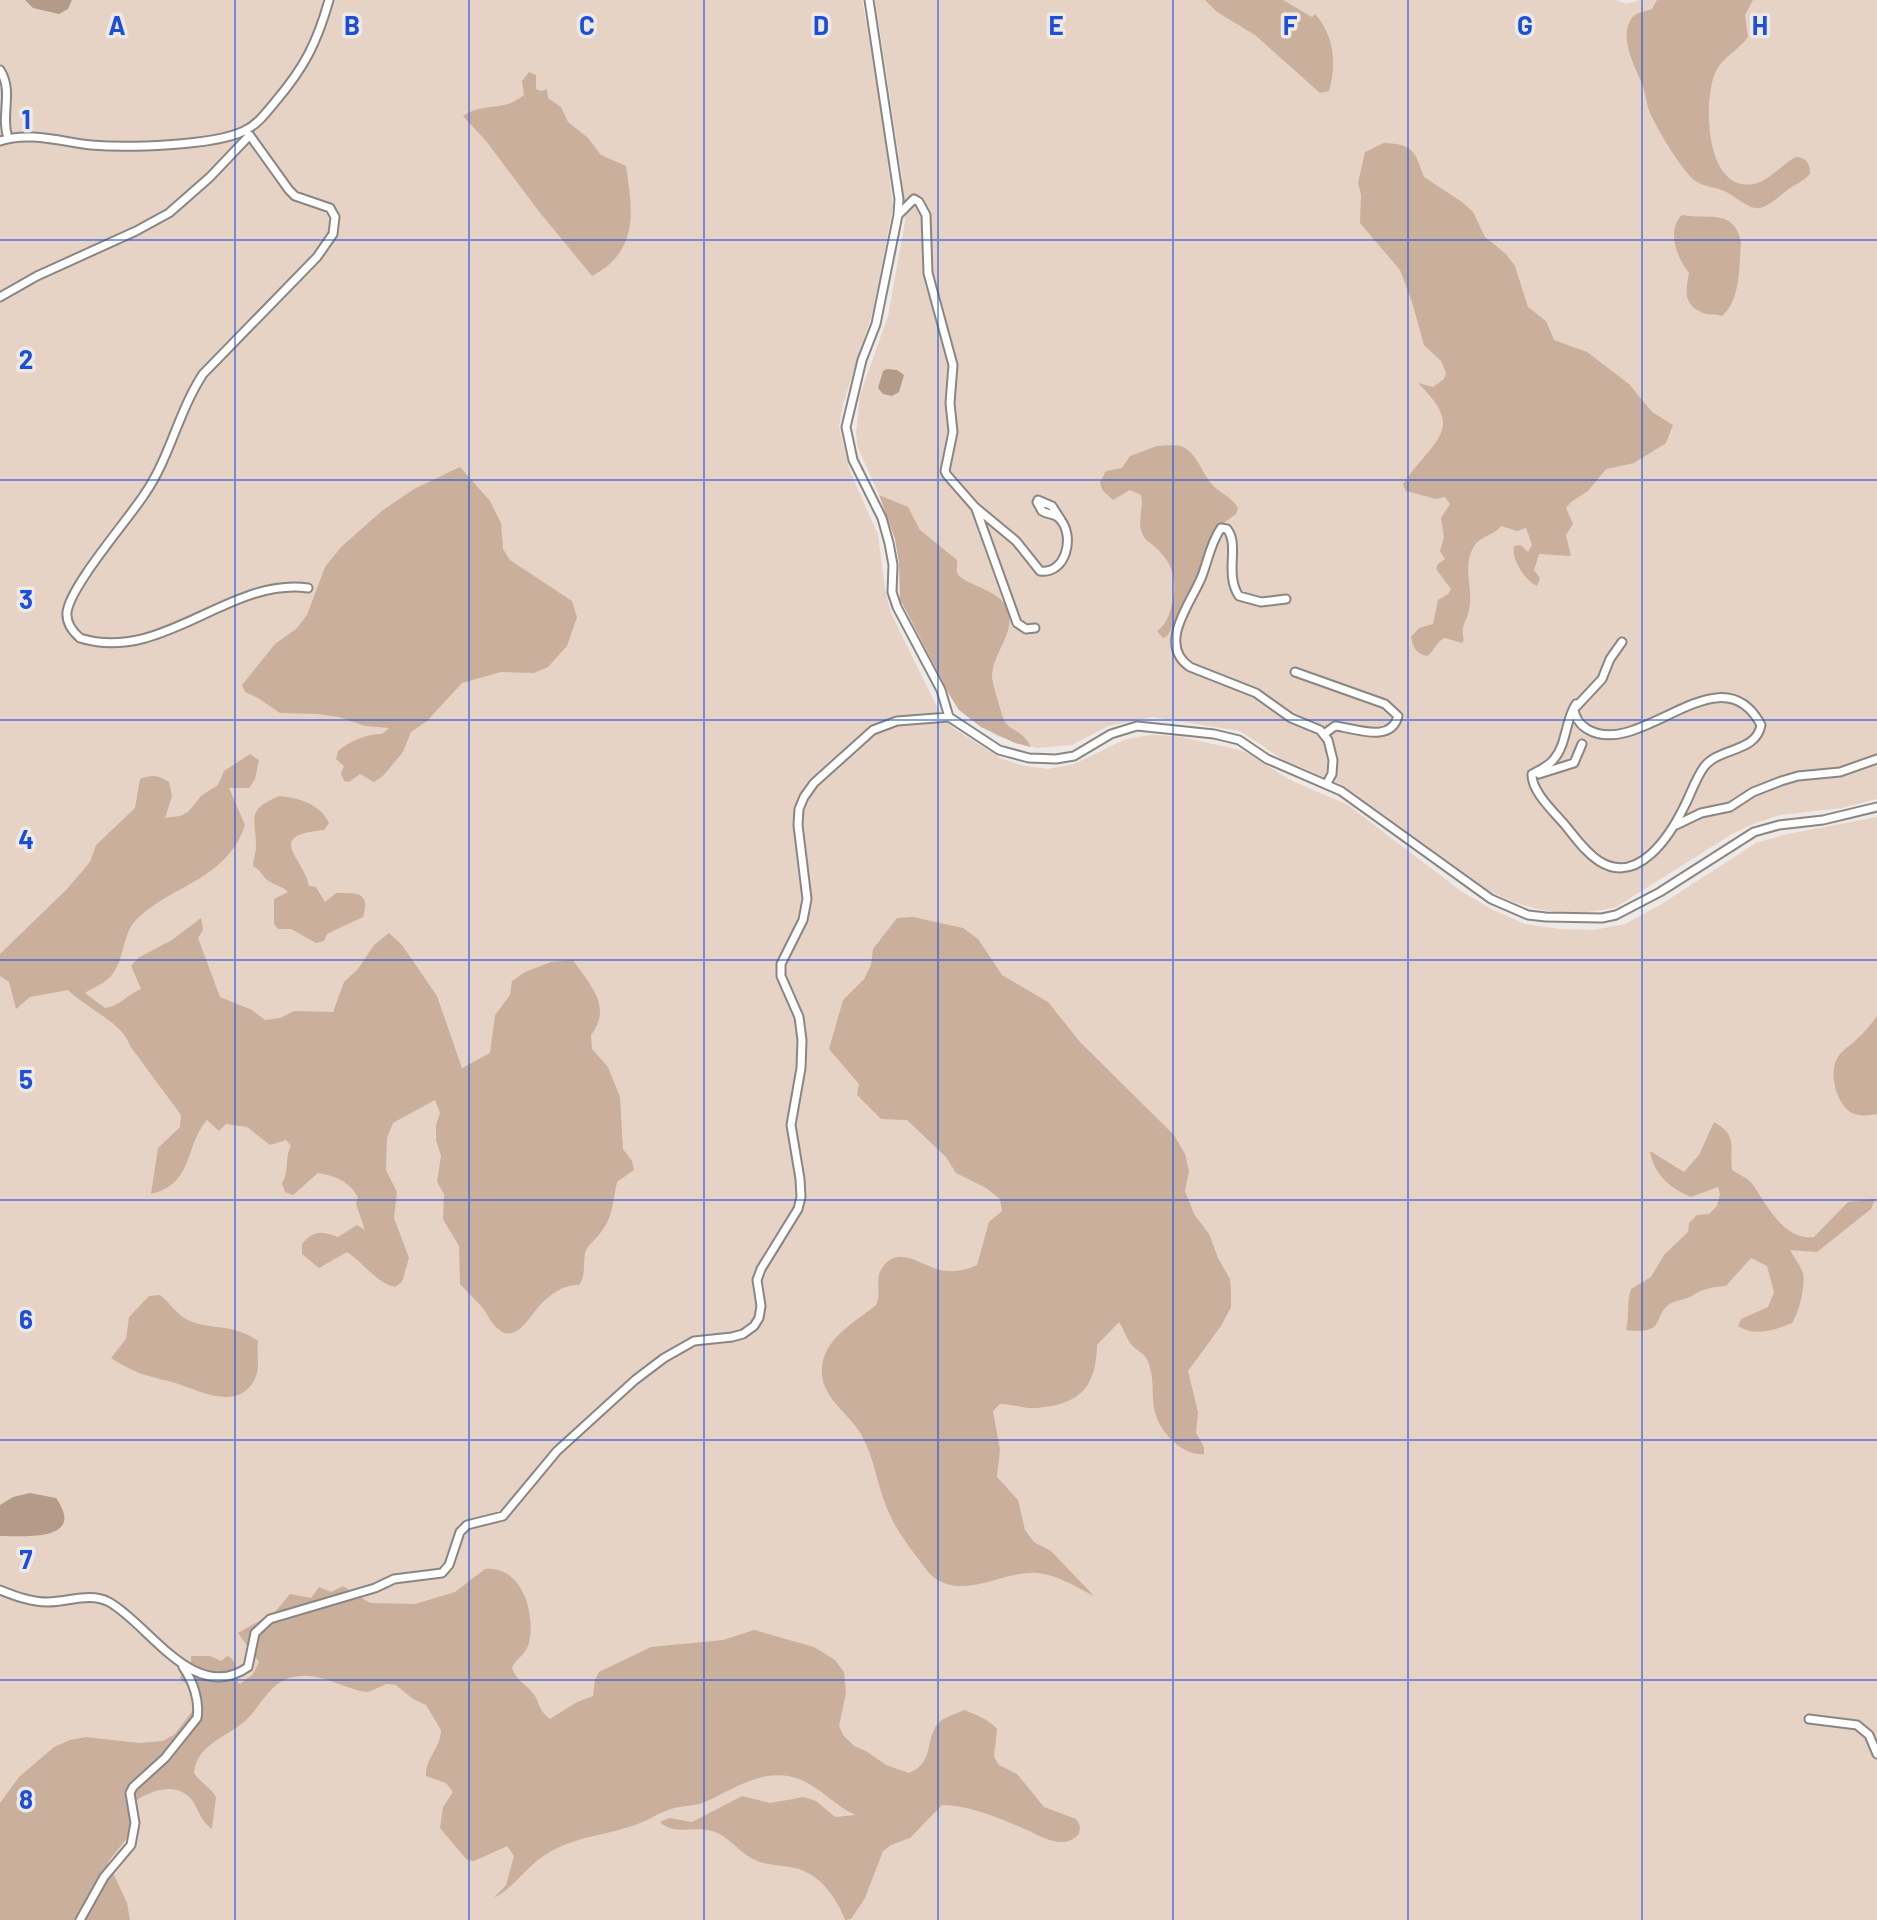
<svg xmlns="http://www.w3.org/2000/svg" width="1877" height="1920" font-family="Barlow,sans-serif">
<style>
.green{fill:#e7d3c5}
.forest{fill:#caaf9d}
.water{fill:#b49a88}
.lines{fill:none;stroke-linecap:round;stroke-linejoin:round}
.street-casing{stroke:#8a8683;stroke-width:11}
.street{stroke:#fff;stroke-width:7}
.grid{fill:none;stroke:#1d4ed8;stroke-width:2;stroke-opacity:0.55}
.grid-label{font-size:26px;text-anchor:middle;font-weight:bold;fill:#1d4ed8;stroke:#ede9e6;stroke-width:7;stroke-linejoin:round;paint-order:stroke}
</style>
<rect width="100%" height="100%" fill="#ede9e6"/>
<path class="green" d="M0,0H862L879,91L893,207L873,311L843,404L839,427L850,471L878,535L885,589L891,613L939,711L952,727L1000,758L1021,765L1048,769L1074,764L1126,739L1151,735L1177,736L1244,751L1288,779L1348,805L1461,891L1493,910L1525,924L1560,929L1593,930L1625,924L1660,905L1756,843L1783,835L1877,817V1920H0Z
M875,0H1615L1627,4L1639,0H1877V799L1841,808L1780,815L1756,823L1732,834L1616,907C1571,918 1530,913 1490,891L1343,785L1282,759L1240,731L1153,717L1108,726L1072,745L1037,748L997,736L957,708L900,599L899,563L895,539L885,508L858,448L856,434L860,395L888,316L905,222L902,176Z"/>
<path class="forest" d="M1205,0H1283L1312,17L1315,14C1334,35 1337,64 1329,91L1320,93L1255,35L1217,12Z
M1657,0H1753L1745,15L1748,37C1738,51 1722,57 1715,73C1703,102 1705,193 1754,184C1769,181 1782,164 1796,157C1805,157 1811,164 1810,174C1803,182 1793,185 1785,192C1756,215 1758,212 1728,193C1717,186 1704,188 1694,180C1680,168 1658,130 1650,113C1646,104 1646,93 1642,84C1635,66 1619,39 1631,19C1635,12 1645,12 1652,9Z
M529,72L536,75V89L541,91L547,89L548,98L561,107L568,122L588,138L601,155L626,166C633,211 639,251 592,276L537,209L486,141L463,116C485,101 502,113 524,95L522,81Z
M1384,143C1414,144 1415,152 1424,177L1462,202L1473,212L1485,237L1506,254L1515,266L1528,307L1546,321L1554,340L1587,352L1629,384L1652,412L1673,425L1666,443L1634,463L1606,469L1588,491L1571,502L1566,508L1573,524L1566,535L1571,556L1539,554L1534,570L1540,578L1537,586C1525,581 1511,559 1514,546L1521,545L1528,552L1532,545L1526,528L1517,531L1501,526C1494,536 1480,535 1473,548C1462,568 1474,590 1469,610C1466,623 1460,626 1464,640L1462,643L1445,638C1436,641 1435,651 1427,656C1416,654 1413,647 1411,637L1419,628L1433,624L1438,600L1448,594L1451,589L1436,569L1438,564L1445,559L1440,551L1444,537L1441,518L1450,504L1445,497L1436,499L1406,491L1403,484C1407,479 1410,474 1414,469C1445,432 1458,423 1418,383L1433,387L1444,379L1446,373L1441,361L1424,345L1412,302L1400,270L1360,223L1361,195L1358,183L1365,152Z
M1682,215C1709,220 1734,208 1741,242C1739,265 1741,300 1722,316C1715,313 1710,316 1703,313C1682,304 1686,290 1689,273C1677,258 1666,230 1682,215Z
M1157,446C1165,446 1176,444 1183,447C1196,453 1202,472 1210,482C1218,493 1232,496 1238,508L1236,514L1218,527L1176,622L1167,636L1163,638L1157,631C1167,624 1169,615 1172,604C1178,580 1173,563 1155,547C1150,542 1145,541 1142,533C1137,521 1144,508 1141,495L1130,490L1113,500L1102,490L1100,482L1106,471L1122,468L1130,456Z
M460,467L490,501L501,523L503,549L510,560L572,601L577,617L567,646L548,667L534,673L501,672L462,683L427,721L411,732L403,752L383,776L374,782L360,774L349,782L344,781L341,773L344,766L336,759L338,751C350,741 366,734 382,734L389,728L365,726L339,717L317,714L280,713L258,698L245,692L242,685L275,644L296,629L307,615L325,567L341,547L383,510L414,489Z
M879,495L908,507L920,530L957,560C958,564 956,568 957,572C960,584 996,588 1006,606C1019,630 992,653 992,677C992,682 1003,719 1005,722C1012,732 1023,730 1031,747L1015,743L981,727L959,710L949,694L900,599L899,563L895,539Z
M250,754L259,760L255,779L249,788H229L245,825C226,881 172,884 136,920C122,934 125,960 111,976C105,983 93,988 85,993L105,1008C120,1006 127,995 141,989L131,966L138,958L172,940L201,918L203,930L198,938L220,997L252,1010L265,1020L280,1018L294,1011L333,1012L344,982L358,969L374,945L389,933L402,945L437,996L462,1068L490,1053L495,1015L510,995L512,981L525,972L551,962L573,960C590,985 613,1007 591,1035L592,1049L608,1067L620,1097L623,1149L632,1161L634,1170L617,1182C613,1200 613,1217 601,1232C596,1240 587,1245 585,1253C583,1264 586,1276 579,1285C563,1285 552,1293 541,1304C530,1315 516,1346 497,1328C491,1323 487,1313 482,1307C475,1299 467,1292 460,1284L459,1246L443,1219L444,1194L437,1182L441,1156L436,1140V1125L440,1113L435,1100L393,1123L387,1138L386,1170L397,1192L394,1218L409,1258L402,1282L395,1287C375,1282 364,1263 347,1252L319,1268L302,1254V1244C314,1230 321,1231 338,1237L357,1225L365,1230L356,1204L358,1197C349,1181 335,1176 318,1173L293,1195L285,1192L282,1183C290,1170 284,1158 291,1146L286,1140L270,1145L247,1127L226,1124L219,1131L207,1120C184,1147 194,1184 151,1194L158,1148L180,1127L181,1115L130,1046C123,1023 86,1008 68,990L30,997L16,1009L9,982L0,976V954L67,889L90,862L96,845L135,808L140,779C153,774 158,775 169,782L172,796L165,818L180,816L188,812L201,796L218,785L224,771Z
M279,796C300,798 320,804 329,823L324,830C264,836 303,856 309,886L316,887L325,902L336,893C356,893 371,891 363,917L327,934L324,941L316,943L291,929H278L274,924V899L288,892C281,885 273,885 266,879C261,874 260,870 253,866C253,859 256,853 256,847C256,817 245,811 279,796Z
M913,917L963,928L978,939L1002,975L1048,1002L1080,1042L1174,1135L1185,1154L1189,1171L1185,1191L1194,1214L1209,1234L1218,1258L1230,1279L1231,1293V1307L1221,1326L1188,1371L1198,1412L1196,1433L1204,1447V1454C1185,1457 1163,1435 1157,1418C1150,1402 1155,1384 1150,1368C1146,1351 1139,1354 1131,1344C1126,1338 1124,1329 1119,1322L1097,1345C1096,1388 1080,1404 1037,1408C1024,1409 1012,1404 1000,1404L993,1411L1000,1450L997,1477L1018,1500L1025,1530L1034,1542L1051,1551L1094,1596C1076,1587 1058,1575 1038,1573C1005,1570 967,1599 936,1579C928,1574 922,1563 916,1556C904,1540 892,1523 885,1503C876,1480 874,1457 861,1434C849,1414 823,1398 822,1374C820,1340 853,1324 876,1305C882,1293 874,1280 882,1268C898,1244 920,1265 940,1270C951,1273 967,1270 977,1265L989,1222L1002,1211L1000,1199L986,1188L956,1173L946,1157L907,1120L881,1119L857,1095L859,1084L829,1049L843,1000L864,979L871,965L873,949L897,918Z
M1877,1016V1114C1868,1115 1861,1117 1852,1113C1836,1104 1828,1072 1838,1057C1843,1049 1850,1046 1856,1040C1864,1033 1871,1024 1877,1016Z
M1714,1122C1739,1136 1729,1147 1732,1170C1739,1175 1749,1178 1753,1185C1767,1205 1784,1241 1814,1237L1848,1202L1875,1199L1871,1209L1817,1252L1790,1250C1794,1257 1800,1265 1803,1273C1806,1284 1799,1313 1792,1323C1774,1330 1756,1337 1738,1326L1741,1319L1768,1307L1774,1292L1767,1266L1751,1258L1726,1286C1710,1287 1703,1289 1690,1297C1684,1300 1677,1300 1671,1303C1652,1314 1668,1336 1626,1330C1630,1316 1626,1303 1631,1289L1651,1277L1664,1255L1688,1232L1689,1223L1697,1215L1709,1214L1717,1206L1720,1194L1718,1187L1691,1197C1670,1188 1654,1175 1650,1151L1684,1172L1699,1155Z
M160,1295C170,1303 178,1316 190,1321C213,1330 235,1324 258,1341C256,1357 262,1369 252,1384C234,1410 198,1390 175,1383C146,1375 138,1375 111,1358L126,1339L129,1317L149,1296Z
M485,1569C522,1565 536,1614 529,1643C526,1655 516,1658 512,1668C516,1681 528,1685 535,1696C540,1705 540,1712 550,1719L577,1702L593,1696L595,1680L599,1672L651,1647L723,1640L754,1630L814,1647L835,1660L844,1672L846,1693L839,1726L843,1735L854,1746L866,1751L886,1765L909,1773C933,1763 925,1745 936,1726C942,1717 956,1714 964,1710C977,1715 988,1719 997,1729L994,1757L999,1765L1017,1774L1044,1807L1076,1819L1080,1826L1079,1834C1075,1838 1070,1842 1063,1842C1051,1843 1038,1835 1027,1830C1001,1819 970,1805 942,1805L910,1838L891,1845L883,1851L865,1898L851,1919L845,1920C837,1898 820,1874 795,1868C782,1865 766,1866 753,1859C737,1851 726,1832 707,1830C691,1827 673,1835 660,1822L669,1818L692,1822L742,1796L770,1803L804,1797L816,1801L835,1817L856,1815C832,1805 816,1781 788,1776C758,1771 732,1790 707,1801C695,1807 683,1805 671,1809C658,1813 646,1822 632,1826C606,1835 575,1837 550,1852C528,1864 516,1886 494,1898L506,1885L514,1856L507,1846L474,1861L467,1860L440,1828L443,1807L453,1792L446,1783L426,1776C425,1758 441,1748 441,1730L426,1705L413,1699L396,1685L387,1684L368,1692C341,1689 319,1669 289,1678C269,1684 259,1709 245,1721C227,1737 196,1745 194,1773C201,1783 210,1787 216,1797L212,1829C202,1822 200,1814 194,1803C179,1778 145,1791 128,1807L130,1827L127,1838L108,1862L127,1903L130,1920H0V1803L19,1777L54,1747L70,1740L86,1737L139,1743L163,1741L175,1734L193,1710L201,1694C197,1685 186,1687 180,1678L183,1672L191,1666V1656H210L221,1661L227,1656C237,1659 235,1669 234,1678L240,1684L253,1674L259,1662L238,1633L275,1612L290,1594L311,1598L319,1587L331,1592L343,1586L370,1603L415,1604L455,1592Z"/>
<path class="water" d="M25,0H72L68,9L59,14L33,8Z
M887,369L897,370L904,375L899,392L892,396L883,394L878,388L883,371Z
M30,1493L56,1498C87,1542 24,1536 0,1536V1505L13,1497Z"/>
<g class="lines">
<defs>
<path id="street" d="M869,0L899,199L898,215L876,324L862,360L846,427L853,460L882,518L889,543L893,565L892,592L897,607L941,690L949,717L999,750L1029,758L1056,759L1074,756L1111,734L1137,726L1214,734L1239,740L1267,759L1341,791L1491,899L1528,915L1546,917L1602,918L1616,915L1660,892L1754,832L1779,825L1823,820L1877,807
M0,70C14,92 0,115 8,138
M246,130L289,190L295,196L330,208L335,217L333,234L317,257L203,374C178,412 170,458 144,495C127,521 71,585 67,612C66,623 73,632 80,638C162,664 229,577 308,588
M0,141C28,131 63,142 91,145C126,148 213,146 244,131C257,125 266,113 275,102C304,68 317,43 329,0
M898,215L914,199L919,202L926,215L928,273L953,365L950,403L953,432L945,471L947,475L975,507L1016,541L1040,571C1066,575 1076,535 1059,518C1054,513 1048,515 1042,511L1037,502L1038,500L1052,506L1061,520
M0,297L37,276L136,231L169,213L210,177L249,136
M976,509L1017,623L1026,629L1035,628
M1286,599L1261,602L1239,596C1224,574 1240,545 1227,529L1221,528C1211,542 1208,560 1202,576C1192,602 1156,644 1190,667L1256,693L1291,718L1320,730L1328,740L1333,760L1332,774L1327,783
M1295,672L1385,704L1398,716C1391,744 1355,728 1335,726L1324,734
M1576,704C1565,720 1567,744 1554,759C1549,766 1540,770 1532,774C1531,791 1554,812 1565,825C1575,837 1585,852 1599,861C1638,886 1670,836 1685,805C1691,793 1696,778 1704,767C1719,747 1756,753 1761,725C1720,648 1640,761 1587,729C1579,724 1575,718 1574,709L1602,679L1610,659L1622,642
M1539,774L1574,763L1582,744
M1676,825L1701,813L1730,807L1753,792L1781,781L1798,776L1840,772L1877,759
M0,1590C15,1596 31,1602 48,1602C68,1602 90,1592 109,1602C149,1624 194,1705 248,1667L255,1633L270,1619L375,1588L394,1579L442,1573L449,1565L460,1532L467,1525L503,1516L557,1451L635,1380L664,1358L694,1341L732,1337L743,1334L754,1326L759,1318L761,1306L757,1280L761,1269L798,1209L801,1197L800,1179L791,1125L801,1068L802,1040L799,1017L781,976V964L803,920L807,899L798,825L799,809L804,797L814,783L873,730L897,721L949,717
M1809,1719L1857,1725L1869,1735L1877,1754
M80,1920L104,1877L131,1845L135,1823L130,1793L133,1787L165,1758L197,1718C200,1701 193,1681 183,1667"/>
</defs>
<use href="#street" class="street-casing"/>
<use href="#street" class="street"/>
</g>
<path class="grid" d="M235,0V1920M469,0V1920M704,0V1920M938,0V1920M1173,0V1920M1408,0V1920M1642,0V1920M0,240H1877M0,480H1877M0,720H1877M0,960H1877M0,1200H1877M0,1440H1877M0,1680H1877"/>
<g class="grid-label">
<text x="117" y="35">A</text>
<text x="352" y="35">B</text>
<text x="587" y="35">C</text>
<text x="821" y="35">D</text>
<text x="1056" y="35">E</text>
<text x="1290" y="35">F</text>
<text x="1525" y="35">G</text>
<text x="1760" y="35">H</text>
<text x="26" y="129">1</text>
<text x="26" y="369">2</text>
<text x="26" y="609">3</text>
<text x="26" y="849">4</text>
<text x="26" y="1089">5</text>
<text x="26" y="1329">6</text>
<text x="26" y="1569">7</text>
<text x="26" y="1809">8</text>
</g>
</svg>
